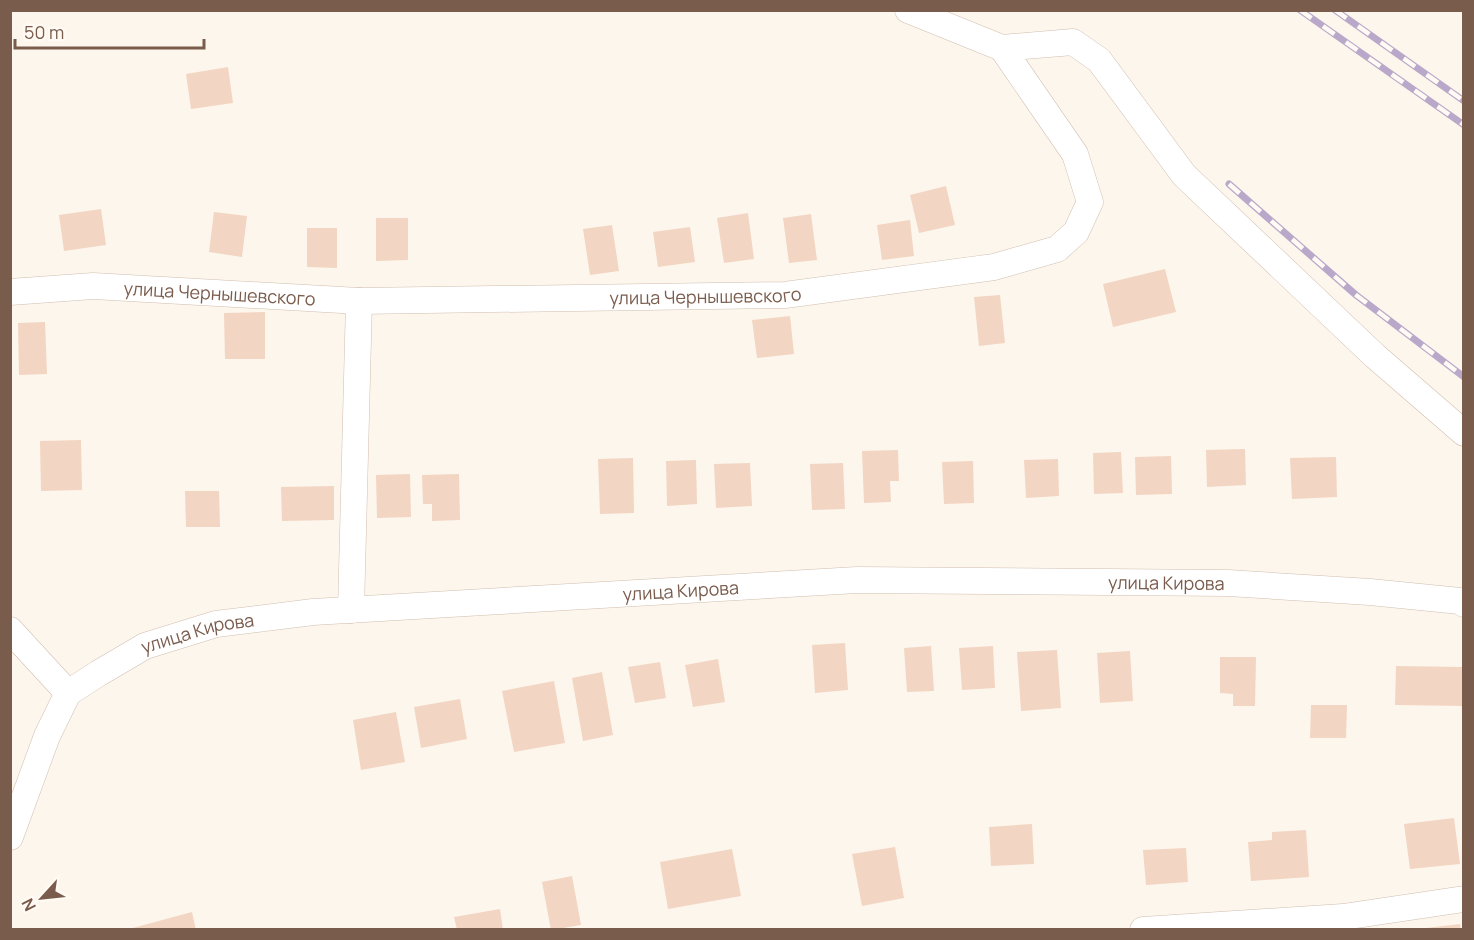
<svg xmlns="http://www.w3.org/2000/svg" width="1474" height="940" font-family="Manrope,sans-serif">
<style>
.building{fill:#f3d5c3}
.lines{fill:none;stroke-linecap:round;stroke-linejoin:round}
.minor-casing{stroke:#d1beb0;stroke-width:27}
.minor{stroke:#fff;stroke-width:26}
.rail-casing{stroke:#b9a8c9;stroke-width:7}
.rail{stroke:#fffaf3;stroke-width:4.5;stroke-dasharray:14;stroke-linecap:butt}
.labels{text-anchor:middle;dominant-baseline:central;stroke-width:4.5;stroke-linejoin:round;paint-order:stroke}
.street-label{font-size:18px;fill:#7a5c4d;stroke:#fffaf3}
</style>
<rect width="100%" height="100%" fill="#fdf6ec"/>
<path class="building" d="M228,67L233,103L191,109L186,74Z
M946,186L955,225L919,233L910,195Z
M101,209L106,245L64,251L59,215Z
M214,212L247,216L242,257L209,252Z
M748,213L754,259L724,263L717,218Z
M811,214L817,260L789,263L783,218Z
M376,218H408V260L376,261Z
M910,220L914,256L882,260L877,225Z
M612,225L619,271L590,275L583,229Z
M690,227L695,262L658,267L653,232Z
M307,228H337V268L307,267Z
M1165,269L1176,312L1113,327L1103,284Z
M1000,295L1005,343L979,346L974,297Z
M265,312V359H225L224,313Z
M790,316L794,354L757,358L752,320Z
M45,322L47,374L19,375L18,323Z
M81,440L82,490L41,491L40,441Z
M1245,449L1246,485L1207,487L1206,450Z
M898,450L899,481H890L891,502L864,503L862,451Z
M1121,452L1123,493L1094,494L1093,453Z
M1171,456L1172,494L1136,495L1135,457Z
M1336,457L1337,497L1292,499L1290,458Z
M633,458L634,513L600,514L598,459Z
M1058,459L1059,496L1026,498L1024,460Z
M696,460L697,504L667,506L666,461Z
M973,461L974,503L944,504L942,462Z
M750,463L752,506L716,508L714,464Z
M843,463L845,509L812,510L810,464Z
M410,474L411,517L377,518L376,475Z
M459,474L460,520L432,521V504H423L422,475Z
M334,486V520L282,521L281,487Z
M185,491H219L220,527H186Z
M845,643L848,690L815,693L812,645Z
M931,646L934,691L907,692L904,648Z
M993,646L995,688L962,690L959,648Z
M1057,650L1061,708L1021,711L1017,652Z
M1130,651L1133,701L1100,703L1097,653Z
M1220,657H1256L1255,706H1233V694L1220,693Z
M718,659L725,702L693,707L685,665Z
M660,662L666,698L635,703L628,667Z
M1396,666L1464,667V706L1395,705Z
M602,672L613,735L583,741L572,678Z
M554,681L565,743L514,752L502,691Z
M460,699L467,739L421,748L414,707Z
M1311,705H1347L1346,738H1310Z
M396,712L405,762L361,770L353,720Z
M1454,818L1460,864L1410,869L1404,824Z
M1032,824L1034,864L991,866L989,827Z
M1306,830L1309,877L1251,881L1248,842L1272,840V832Z
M895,847L904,898L862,906L852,854Z
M1186,848L1188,882L1146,885L1143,850Z
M732,849L741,896L668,909L660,862Z
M572,876L581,925L551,930L542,882Z
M500,909L503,930H457L454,917Z
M192,912L196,930H129V929Z
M1460,924L1461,930H1426V928Z"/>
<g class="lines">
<defs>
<g id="minor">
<path d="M1002,48L1073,42L1099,60L1184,175L1375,356L1464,433"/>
<path id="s1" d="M10,292L93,286L359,301L785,295L994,267L1057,249L1076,232L1090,202L1075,154L1002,48L908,10"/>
<path d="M351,610L359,301"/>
<path d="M10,630L68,693"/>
<path id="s2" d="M10,837L47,736L68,693L99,673L145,646L216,624L313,612L857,580L1228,583L1370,592L1460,601L1464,604"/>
<path d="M1143,930L1343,917L1464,899"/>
</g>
</defs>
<use href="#minor" class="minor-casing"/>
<use href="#minor" class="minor"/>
<defs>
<path id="rail" d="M1300,10L1464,125
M1335,10L1464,101
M1229,184L1356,295L1464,377"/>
</defs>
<use href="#rail" class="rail-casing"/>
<use href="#rail" class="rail"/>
</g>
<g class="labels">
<g class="street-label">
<text stroke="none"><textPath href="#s1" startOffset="210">улица Чернышевского</textPath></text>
<text stroke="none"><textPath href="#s1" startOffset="696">улица Чернышевского</textPath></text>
<text stroke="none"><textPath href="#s2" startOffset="1272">улица Кирова</textPath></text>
<text stroke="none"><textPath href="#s2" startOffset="786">улица Кирова</textPath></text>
<text stroke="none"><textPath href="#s2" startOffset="300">улица Кирова</textPath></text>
</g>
</g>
<rect width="1474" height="940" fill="none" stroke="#7a5c4d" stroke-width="24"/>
<g transform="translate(42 898) rotate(243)" stroke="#fffaf3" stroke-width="4.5" paint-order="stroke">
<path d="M0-4.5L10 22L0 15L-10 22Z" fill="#7a5c4d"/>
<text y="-9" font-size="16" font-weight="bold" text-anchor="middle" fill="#7a5c4d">N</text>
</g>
<path d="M15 39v9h189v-9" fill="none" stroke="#7a5c4d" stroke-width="3"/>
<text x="24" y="39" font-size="18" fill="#7a5c4d" stroke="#fffaf3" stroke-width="4.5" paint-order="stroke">50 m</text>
</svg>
